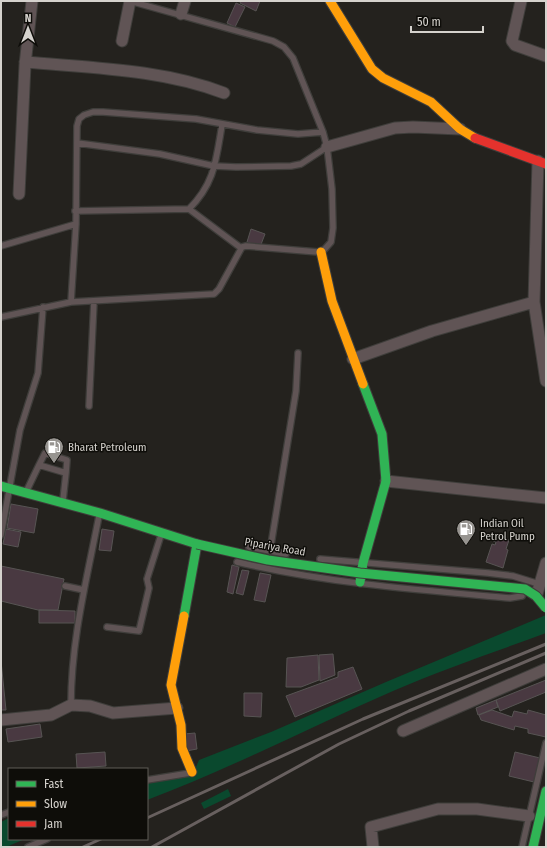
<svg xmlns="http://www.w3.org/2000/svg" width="547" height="848" font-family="'Fira Sans Condensed',sans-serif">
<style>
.green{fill:#0a492e}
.building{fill:#493941;stroke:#575453}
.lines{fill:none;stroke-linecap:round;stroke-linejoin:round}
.lane-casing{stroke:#3f3e3b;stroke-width:8}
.street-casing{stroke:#3f3e3b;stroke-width:13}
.fast-casing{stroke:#3f3e3b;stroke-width:11}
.slow-casing{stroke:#3f3e3b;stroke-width:11}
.jam-casing{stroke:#3f3e3b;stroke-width:11}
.lane{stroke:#605455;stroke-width:5.5}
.street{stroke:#605455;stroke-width:11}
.fast{stroke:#30b455;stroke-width:9}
.slow{stroke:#ff9f0a;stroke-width:9}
.jam{stroke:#e5322d;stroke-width:9}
.rail{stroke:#68605f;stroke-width:3}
.fast-bridge-casing{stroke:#3f3e3b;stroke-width:11;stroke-linecap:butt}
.fast-bridge{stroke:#30b455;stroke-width:9}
.labels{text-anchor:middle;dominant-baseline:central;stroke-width:3;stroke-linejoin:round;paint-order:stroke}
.poi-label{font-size:11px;fill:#d5d2cd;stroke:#0e0d09;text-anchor:start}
.street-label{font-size:11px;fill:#d5d2cd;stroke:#0e0d09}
</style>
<rect width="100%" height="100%" fill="#24221e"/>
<path class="green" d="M546,615V633C495,652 443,669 393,691C311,727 231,768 147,800V784L193,774L199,760L271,732L386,682Z
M228,789L231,796L204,809L201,803Z
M9,818V839H25L6,847H1V822Z"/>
<path class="building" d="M241,1H260L256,11L240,3Z
M236,3L245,7L235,27L227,23Z
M251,229L265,234L260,247L247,242Z
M11,504L38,509L34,533L7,528Z
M6,529L21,532L18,547L3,544Z
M102,529L114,531L111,551L99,550Z
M495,536L509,540L506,549L508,550L503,568L486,562L492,544L495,545L496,542L493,541Z
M232,565L239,567L233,594L227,592Z
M1,566L64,579L58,610H38L1,601Z
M242,570L249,571L243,595L236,593Z
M260,573L271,575L265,602L254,600Z
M39,610L75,611V623H39Z
M333,654L335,675L320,681L319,655Z
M318,655L319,680L301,687H286L287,658Z
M1,661L6,710H1Z
M353,667L362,689L295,717L286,696L338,677V672Z
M546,680V692L500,711L496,700Z
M244,693H262L261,717L244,716Z
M496,700L498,707L478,715L476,708Z
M492,710L512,717L514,711L527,714L528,710L546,715V737L528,733V729L515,726L514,730L481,720L479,715Z
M40,724L42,737L8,742L6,729Z
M195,733L197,749L186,751L184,734Z
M105,752L106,766L77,768L76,754Z
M515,752L540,758L534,782L509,776Z"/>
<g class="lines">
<defs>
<path id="lane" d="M77,143L160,154L214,166L236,167L291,166L301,164L327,147
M189,209L241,248
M75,211L189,209C215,183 216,160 222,125
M1,246L76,224
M71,302L76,224L77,126L79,119L84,115L93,112H103L196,119L257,130L298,134L323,132
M1,317L71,302L214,294L219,289L242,247L246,246L318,252L323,251L331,242L333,228L332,189L327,147L323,132L293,58L284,47L273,41L130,1
M89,406L94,301
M39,465L45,453L67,460L66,473
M27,490L39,465L66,473L63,500
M1,535L20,430L38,373L43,307
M249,547L286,554
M270,551L296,391L298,353
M320,559L488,573L513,576L539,584
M237,562C326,583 419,590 510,598L522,596
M65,586L84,590
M107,627L139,631L149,588L147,579L161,535
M71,705C71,640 87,578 99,516
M147,780L190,773
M1,815L9,812
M28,847L47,839
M522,847L546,743"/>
<path id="street" d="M521,1L512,41L515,45L546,56
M181,14L185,1
M122,41L130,1
M25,62C91,68 162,69 224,93
M327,147L395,128L413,127L460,129
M538,161L534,302L546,381
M19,194L25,65L32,1
M353,359L432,331L534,302
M386,481L546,498
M537,594L546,563
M1,720L51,715L71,705L90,706L113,713L177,708
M403,731L546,669
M373,847L371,827L438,809H477L529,816"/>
<path id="fast" d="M1,486L100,513L197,544
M360,582L363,563L386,481L382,434L363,384
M184,616L197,544
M533,847L546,791"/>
<path id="slow" d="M330,1L372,69L383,78L431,102L460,129L475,138
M321,252L332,301L363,384
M184,616L171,685L181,725L182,748L192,772"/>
<path id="jam" d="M475,138L546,164"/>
</defs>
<use href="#lane" class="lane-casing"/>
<use href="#street" class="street-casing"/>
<use href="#fast" class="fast-casing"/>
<use href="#slow" class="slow-casing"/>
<use href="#jam" class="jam-casing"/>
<use href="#lane" class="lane"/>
<use href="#street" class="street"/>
<use href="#fast" class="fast"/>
<use href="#slow" class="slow"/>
<use href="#jam" class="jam"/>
<path class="rail" d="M147,818L363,719L546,644
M83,847L101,839
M152,847L339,744L409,711L546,653"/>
<defs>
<path id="fast-bridge" d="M197,544L268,560L360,573L525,589L536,596L546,608"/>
</defs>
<use href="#fast-bridge" class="fast-bridge-casing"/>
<use href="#fast-bridge" class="fast-bridge"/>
</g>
<defs>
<symbol id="fuel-pin" viewBox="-11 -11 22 30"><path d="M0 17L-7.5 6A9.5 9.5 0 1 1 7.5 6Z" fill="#979490" stroke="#0e0d09"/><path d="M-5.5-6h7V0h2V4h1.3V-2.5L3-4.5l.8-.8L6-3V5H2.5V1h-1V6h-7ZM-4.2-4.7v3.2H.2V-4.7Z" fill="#fff"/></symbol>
</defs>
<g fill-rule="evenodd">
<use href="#fuel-pin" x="43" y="436" width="22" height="30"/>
<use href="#fuel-pin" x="455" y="518" width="22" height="30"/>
</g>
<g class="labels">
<g class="poi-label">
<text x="68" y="447">Bharat Petroleum</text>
<text x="480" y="523">Indian Oil<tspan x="480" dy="13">Petrol Pump</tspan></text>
</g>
<g class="street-label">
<text transform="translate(275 547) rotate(10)">Pipariya Road</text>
</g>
</g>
<rect width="547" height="848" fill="none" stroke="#d5d2cd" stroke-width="4"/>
<rect x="8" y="768" width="140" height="72" fill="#0e0d09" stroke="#5e5c57"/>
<rect x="16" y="781" width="20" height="6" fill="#30b455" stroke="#5e5c57"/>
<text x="44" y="788" font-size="12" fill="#d5d2cd">Fast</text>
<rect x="16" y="801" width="20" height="6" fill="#ff9f0a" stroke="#5e5c57"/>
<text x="44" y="808" font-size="12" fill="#d5d2cd">Slow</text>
<rect x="16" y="821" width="20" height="6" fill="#e5322d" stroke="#5e5c57"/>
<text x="44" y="828" font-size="12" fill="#d5d2cd">Jam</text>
<g transform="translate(28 28)" stroke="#0e0d09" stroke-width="3" paint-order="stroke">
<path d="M0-3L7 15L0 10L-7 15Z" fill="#d5d2cd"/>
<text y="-6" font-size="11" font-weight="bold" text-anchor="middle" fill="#d5d2cd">N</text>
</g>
<path d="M411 26v6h72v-6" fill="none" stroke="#d5d2cd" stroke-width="2"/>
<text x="417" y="26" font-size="12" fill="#d5d2cd" stroke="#0e0d09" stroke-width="3" paint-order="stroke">50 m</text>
</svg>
